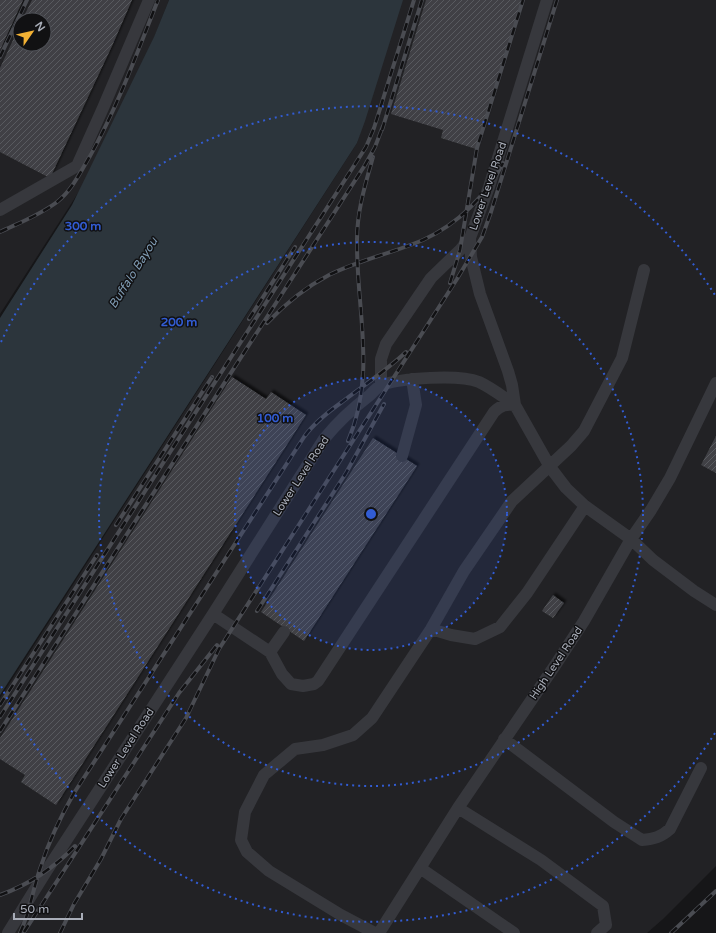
<svg xmlns="http://www.w3.org/2000/svg" width="716" height="933" font-family="'Varela Round',sans-serif">
<style>
.built{fill:#222225;fill-rule:evenodd}
.water{fill:#2c353c}
.building{fill:url(#building-hatch);filter:url(#shadow)}
.lines{fill:none;stroke-linecap:round;stroke-linejoin:round}
.minor{stroke:#37383d;stroke-width:12}
.rail-casing{stroke:#4a4c52;stroke-width:4}
.rail{stroke:#111113;stroke-width:2.5;stroke-dasharray:8;stroke-linecap:butt}
.ring{fill:none;stroke:#325cd3;stroke-width:2;stroke-dasharray:2 4}
.labels{text-anchor:middle;dominant-baseline:central;stroke-width:3;stroke-linejoin:round;paint-order:stroke}
.street-label{font-size:11px;fill:#a8adb8;stroke:#111113}
.water-label{font-size:12px;font-style:italic;fill:#7f9bb3;stroke:#111113}
.centre{fill:#325cd3;stroke:#111113;stroke-width:2}
.ring-label{font-size:12px;text-anchor:middle;font-weight:bold;fill:#325cd3;stroke:#111113;stroke-width:3;stroke-linejoin:round;paint-order:stroke}
</style>
<defs>
<pattern id="building-hatch" width="6" height="6" patternUnits="userSpaceOnUse"><rect width="6" height="6" fill="#404145"/><path d="M-1 1l2-2M0 6l6-6M5 7l2-2" fill="none" stroke="#595a5e"/></pattern>
<filter id="shadow"><feDropShadow dx="2.5" dy="-2.5" stdDeviation="1" flood-color="#0009"/></filter>
</defs>
<rect width="100%" height="100%" fill="#161618"/>
<path class="built" d="M0,0H169L152,43L80,190L0,314ZM20,20H44V44H20Z
M402,0H716V866L663,919L647,933H0V698L357,143Z"/>
<path class="water" d="M169,0H403L365,121L357,143L0,695V318L72,205L154,37Z"/>
<path class="building" d="M0,0H23L0,50Z
M32,0H132L112,46L50,178L0,152V68L20,25V44H44V20H22Z
M426,0H522L476,149L441,138L443,130L391,114Z
M232,377L266,399L271,392L306,415L56,805L21,782L25,775L0,759V738Z
M716,436V473L701,465Z
M373,438L417,466L304,641L261,612Z
M553,595L564,603L553,618L542,611Z"/>
<g class="lines">
<path class="minor" d="M547,0L489,187L470,238L471,257L480,294L508,371L512,385L515,405L550,467L566,488L585,506L631,539L653,560L694,591L716,605
M0,210L77,166L103,108L149,0
M381,386V359L386,344L431,278L460,250L470,238
M402,456L416,405L412,379
M213,614L270,652L282,674L291,684L303,686L314,684L318,681L494,412C501,405 506,404 515,405
M431,629L451,635L475,639L500,627L527,593L585,506
M270,652L284,632
M504,739L614,822L642,840C654,839 661,837 670,829L701,768
M458,808L541,860L603,906L606,925L597,933
M420,868L514,933
M8,933L47,870L213,614L324,439C337,423 353,408 370,395C373,392 377,387 382,385C401,378 459,374 479,382C492,388 503,397 515,405
M375,933L341,915L269,871L247,852L241,840L245,812L264,775L295,749L323,745L353,735L372,718L431,629L464,571L512,501L571,446L584,431L622,358L644,270
M379,933L458,808L556,664L584,621L631,539L651,510L670,478L716,383"/>
<defs>
<path id="rail" d="M0,57L27,0
M382,130L422,0
M0,232C19,223 40,215 57,202C72,190 80,173 90,156C118,106 137,53 158,0
M450,283L460,250L477,148L523,0
M249,319L295,247
M267,323C285,304 306,287 329,275C359,260 393,253 423,240C458,224 486,196 503,163
M348,441C377,374 356,309 357,240C357,211 365,185 373,157
M116,525L212,377
M257,611L346,473L384,404
M0,705L97,555
M0,717L366,147L374,128L414,0
M0,731L365,165L375,147L383,126
M0,895C28,885 55,867 75,846
M24,932L179,693L217,645
M20,933C30,912 33,888 41,866C49,841 61,816 74,793L304,437C314,423 328,412 342,402C364,385 387,370 406,352
M60,933L74,904L101,859L121,819L186,718L219,649L457,279L482,237L491,212L557,0
M671,933L716,891"/>
</defs>
<use href="#rail" class="rail-casing"/>
<use href="#rail" class="rail"/>
</g>
<circle cx="371" cy="514" r="136" fill="#325cd3" fill-opacity=".12"/>
<g class="ring">
<circle cx="371" cy="514" r="136"/>
<circle cx="371" cy="514" r="272"/>
<path d="M715 733A408 408 0 0 1 1 686M1 342A408 408 0 0 1 715 295"/>
</g>
<g class="labels">
<g class="street-label">
<text transform="translate(488 186) rotate(-71)">Lower Level Road</text>
<text transform="translate(301 476) rotate(-57)">Lower Level Road</text>
<text transform="translate(556 663) rotate(-56)">High Level Road</text>
<text transform="translate(126 748) rotate(-57)">Lower Level Road</text>
</g>
<g class="water-label">
<text transform="translate(133 273) rotate(-58)">Buffalo Bayou</text>
</g>
</g>
<circle cx="371" cy="514" r="6" class="centre"/>
<g class="ring-label">
<text x="83" y="230">300 m</text>
<text x="179" y="326">200 m</text>
<text x="275" y="422">100 m</text>
</g>
<g transform="translate(32 32) rotate(56)"><circle r="19" fill="#111113" stroke="#4d4f55"/>
<path d="M0-3L7 15L0 10L-7 15Z" fill="#f2b134"/>
<text y="-6" font-size="11" font-weight="bold" text-anchor="middle" fill="#a8adb8">N</text>
</g>
<path d="M14 913v6h68v-6" fill="none" stroke="#a8adb8" stroke-width="2"/>
<text x="20" y="913" font-size="12" fill="#a8adb8" stroke="#111113" stroke-width="3" paint-order="stroke">50 m</text>
</svg>
